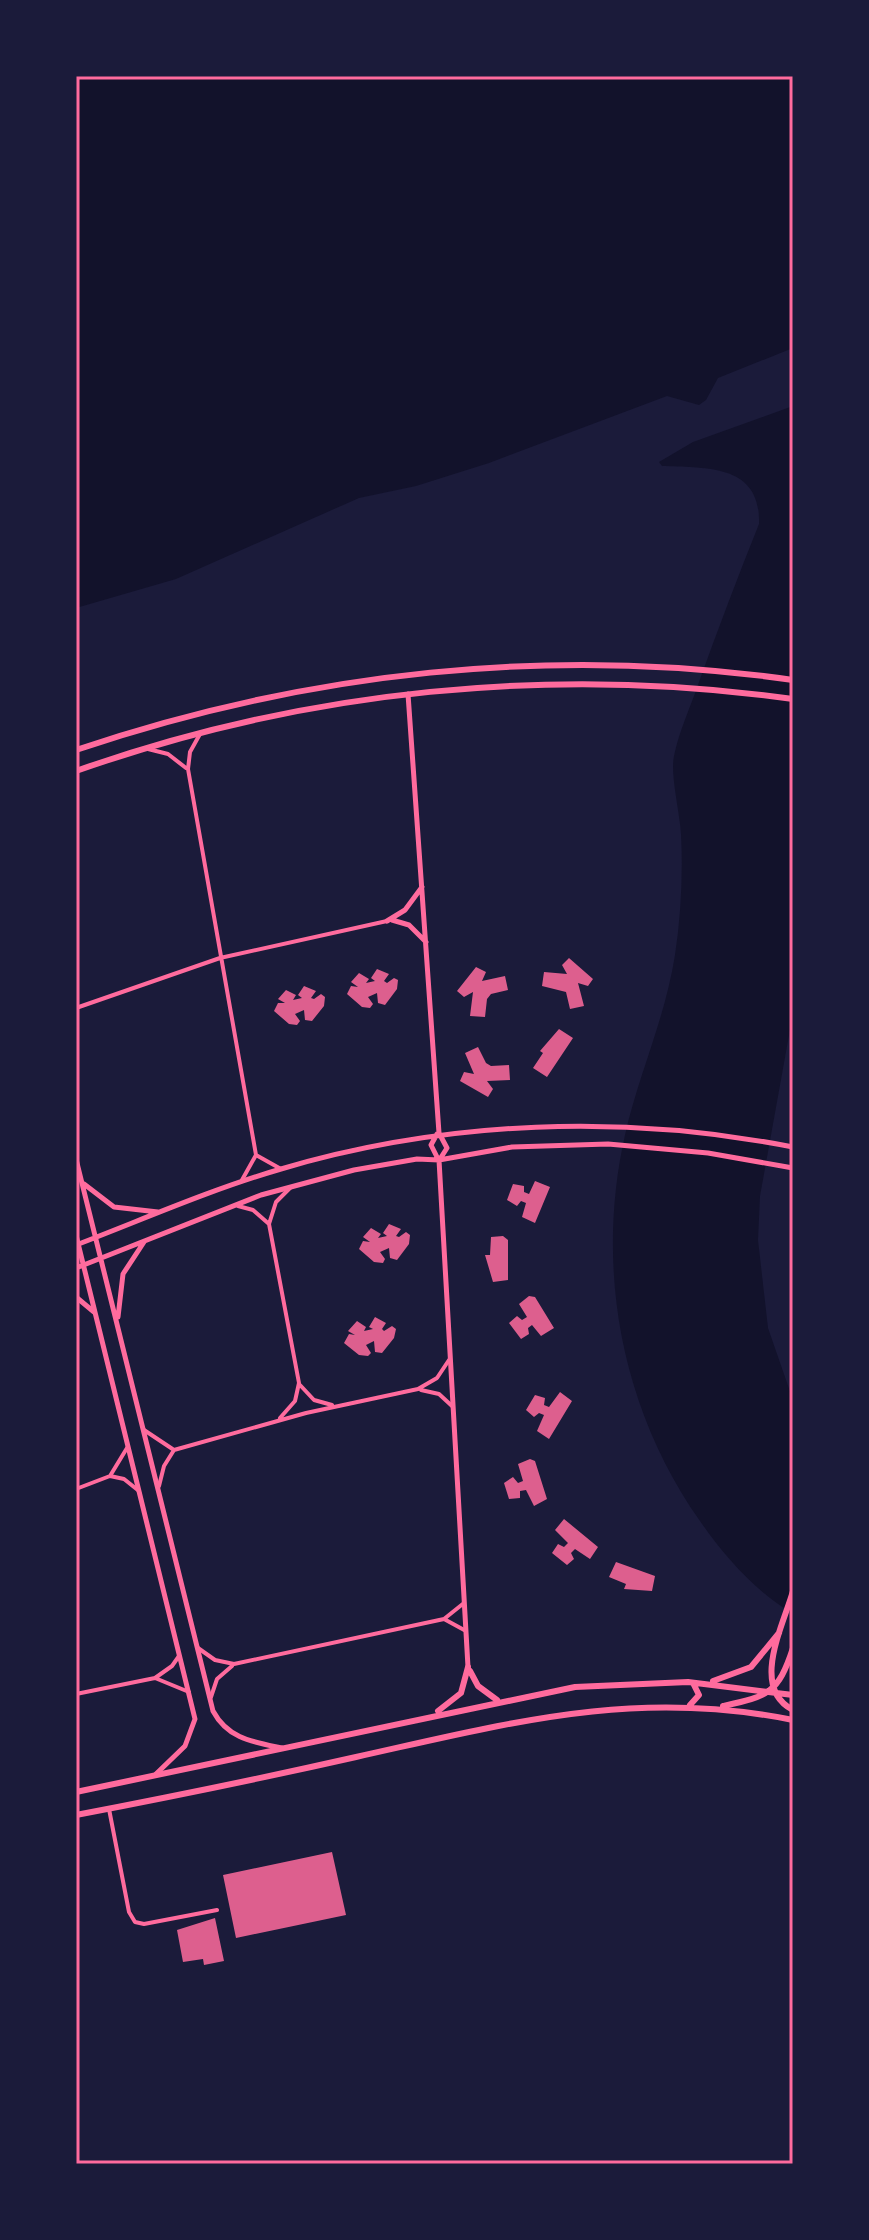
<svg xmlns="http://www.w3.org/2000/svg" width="869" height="2240" font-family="'DM Sans',sans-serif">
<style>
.water{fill:#12122b}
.building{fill:#dd5f8e}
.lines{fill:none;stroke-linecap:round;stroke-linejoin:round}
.minor{stroke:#ff6b9d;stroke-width:4}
.tertiary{stroke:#ff6b9d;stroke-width:5}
.secondary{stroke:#ff6b9d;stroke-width:6}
.neatline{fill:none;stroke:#ff6b9d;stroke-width:3}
</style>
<rect width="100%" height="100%" fill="#1b1b3a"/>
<path class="water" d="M76,76H793V348L718,378L706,400L699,405L667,396L489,463L416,486L359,498L176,579L76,608Z
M793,406V1013L760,1196L758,1240L768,1328L793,1400V1614C755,1591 725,1557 700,1521C621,1409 595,1268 625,1135C639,1073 665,1019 675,955C681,915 683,874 681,834C680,813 670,775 674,756C679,731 691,706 699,682C718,629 738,576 759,524C761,464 707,468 662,466L659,462L693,442Z"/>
<path class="building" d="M569,958L593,979L588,986L578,983L584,1006L570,1009L566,992L542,986L544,972L567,974L562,965Z
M476,967L486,972L482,981L505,976L508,990L491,994L487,999L485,1017L470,1016L473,992L464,997L457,991Z
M377,969L389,974L384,981L387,983L394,978L398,980L397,989L385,1005L378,1003L377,993L368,997L373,1004L370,1008L362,1007L347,994L351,986L358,987L351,982L359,973L369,979L366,983L375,981L371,978Z
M304,986L316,991L311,998L314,999L321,994L325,997L324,1006L312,1021L305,1020L304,1010L295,1014L300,1021L297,1025L289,1024L274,1011L278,1003H285L278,999L286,990L296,995L293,1000L302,998L298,995Z
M559,1029L573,1038L547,1077L533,1068L543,1053L540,1051Z
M478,1047L486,1063L491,1066L509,1065L510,1080L487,1081L493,1089L488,1097L460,1081L464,1072L474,1074L465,1053Z
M535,1181L550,1187L535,1223L522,1217L526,1203L521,1201L517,1206L507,1200L513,1184L524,1186V1192L529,1194Z
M389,1224L401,1229L396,1236L399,1237L406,1232L410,1235L409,1244L397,1260L390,1258L389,1248L380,1252L385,1259L383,1263L374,1262L359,1249L363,1241L370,1242L363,1237L371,1228L381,1234L378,1238L387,1236L383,1233Z
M503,1236L508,1240V1280L493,1282L485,1255H490L491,1237Z
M529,1296L535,1297L554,1328L541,1336L532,1325L528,1328L529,1334L521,1339L509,1323L517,1316L522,1320L527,1317L519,1304Z
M375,1317L386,1323L382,1329L384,1331L392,1326L396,1329L394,1338L382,1353L375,1352L374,1341L366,1345L371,1353L368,1356L359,1355L344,1343L349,1334L355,1335L348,1331L357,1321L366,1327L364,1331L373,1329L369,1327Z
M560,1392L572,1401L549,1439L537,1431L544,1415L539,1413L534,1417L526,1410L535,1395L545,1398L544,1405L549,1407Z
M530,1459L535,1461L547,1499L534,1506L526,1490L520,1491V1498L509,1499L504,1483L513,1477L518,1483L523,1481L518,1464Z
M564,1519L598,1547L590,1559L575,1549L571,1553L574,1559L567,1565L552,1553L558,1544L564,1547L568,1543L555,1530Z
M616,1562L655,1576L652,1591L624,1589L626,1584L609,1577Z
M332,1852L346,1915L236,1938L223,1875Z
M215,1918L224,1961L204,1965L203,1959L183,1962L177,1930Z"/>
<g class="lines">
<path class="minor" d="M200,734L190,752L188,769L256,1155
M148,749L168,754L186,768
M76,1008L220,958L387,921
M256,1155L281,1169
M242,1180L256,1155
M238,1206L253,1210L269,1224
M300,1385L314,1400L332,1405
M421,1390L439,1394L452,1406
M280,1418L295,1401L299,1383L269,1224L276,1202L290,1188
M144,1430L174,1450
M110,1476L124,1479L139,1491
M159,1486L164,1466L174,1450L306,1413L418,1389L437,1378L449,1360
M76,1489L110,1476L127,1448
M444,1619L466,1631
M198,1648L215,1660L234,1664L444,1619L464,1603
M179,1656L172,1666L155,1678L189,1692
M76,1694L155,1678
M211,1697L217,1679L232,1666
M109,1809L129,1912L135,1922L144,1924L217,1910"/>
<path class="tertiary" d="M408,694L439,1133
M392,920L409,925L426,942
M387,921L405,910L422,887
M439,1133L447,1148L440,1159
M437,1134L431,1145L438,1159
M76,1159L213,1711
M439,1160L468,1667
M84,1184L114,1207L158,1212
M76,1235L195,1719L185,1746L156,1774
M76,1245C144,1219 212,1189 281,1169C447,1120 624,1114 793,1147
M76,1268L261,1195L354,1170L417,1159L439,1160L512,1147L608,1144L708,1153L793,1168
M76,1297L94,1312
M118,1317L123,1274L144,1242
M213,1711C228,1739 253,1742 282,1748"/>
<path class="secondary" d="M76,750C307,672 551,645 793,680
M76,771C305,690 552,665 793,699
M793,1591C783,1626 750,1688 793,1710
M470,1671L478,1686L497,1700
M713,1681L751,1667L779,1633
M690,1705L699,1695L693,1683
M723,1706C768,1696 778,1694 793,1648
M438,1711L461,1693L468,1667
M76,1792L575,1687L688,1682L793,1695
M76,1815C170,1797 263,1778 356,1757C510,1723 634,1688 793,1720"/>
</g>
<rect width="869" height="2240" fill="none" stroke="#1b1b3a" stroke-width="156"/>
<rect x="78" y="78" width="713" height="2084" class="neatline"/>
</svg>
